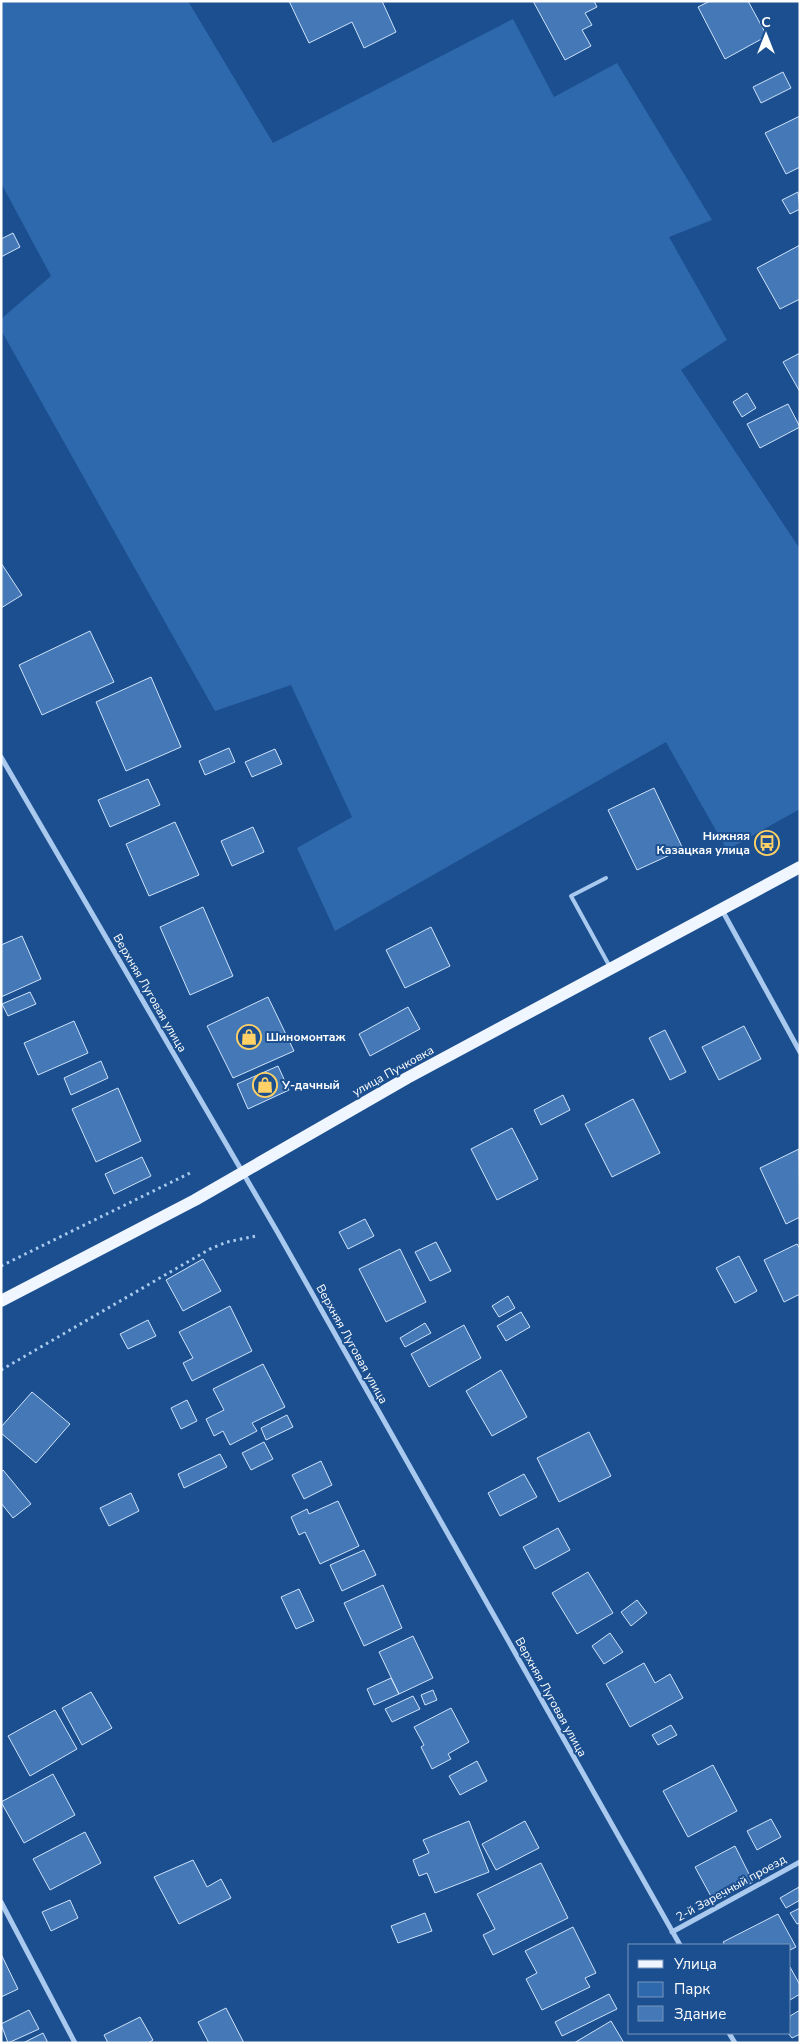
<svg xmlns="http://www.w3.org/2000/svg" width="801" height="2044" font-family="'Nunito Sans',sans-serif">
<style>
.green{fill:#2e69ad}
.building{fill:#4478b7;stroke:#cfe3fa}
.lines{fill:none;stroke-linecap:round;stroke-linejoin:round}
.path{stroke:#a9c9ee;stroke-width:3;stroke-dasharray:2.5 4;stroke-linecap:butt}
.service{stroke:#a9c9ee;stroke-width:4}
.minor{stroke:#a9c9ee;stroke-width:5}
.primary{stroke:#f0f6ff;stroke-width:12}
.labels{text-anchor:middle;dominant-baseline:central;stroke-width:4;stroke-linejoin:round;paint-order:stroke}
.poi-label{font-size:12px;font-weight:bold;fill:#fff;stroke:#1b4f8f;text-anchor:start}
.street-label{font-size:12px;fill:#fff;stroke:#1b4f8f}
</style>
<rect width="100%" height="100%" fill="#1b4f8f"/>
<path class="green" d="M1,1H188L273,143L513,19L554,97L617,63L712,220L669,237L727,340L681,370L800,549V809L727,850L666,742L335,931L297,848L352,817L291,685L215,711L1,330V319L51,276L1,183Z"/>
<path class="building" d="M289,1H382L396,32L364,48L352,22L309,43Z
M533,1H594L597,7L585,13L592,25L582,30L591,46L565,60Z
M710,1H748L767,36L725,59L698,7Z
M783,72L791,88L761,103L753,87Z
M800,116V167L786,174L765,133Z
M798,192L800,209L790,214L782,200Z
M13,233L20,247L1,257V239Z
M800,245V299L780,309L757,268Z
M800,353V392L783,362Z
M747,393L756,408L742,417L733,402Z
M788,404L800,427L760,448L747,424Z
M1,563L22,595L1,608Z
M90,631L114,682L42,715L19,665Z
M151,677L181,747L126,771L96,702Z
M229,748L235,762L205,775L199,761Z
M275,749L282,764L252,777L245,762Z
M148,779L160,805L110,827L98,800Z
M654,788L683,849L637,870L608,810Z
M175,822L199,875L149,896L126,844Z
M253,827L264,852L232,866L221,841Z
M203,907L233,976L190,995L160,927Z
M431,927L450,966L405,988L386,950Z
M22,936L41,979L1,997V945Z
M30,992L36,1004L8,1016L2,1004Z
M268,997L294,1051L233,1078L207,1026Z
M408,1007L420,1029L370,1056L359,1034Z
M74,1021L88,1053L38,1075L24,1043Z
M744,1026L761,1059L719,1080L702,1047Z
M665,1030L686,1072L670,1080L649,1038Z
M101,1061L108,1078L71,1095L64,1078Z
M278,1066L289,1090L248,1109L237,1084Z
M118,1088L141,1141L96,1162L72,1109Z
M563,1095L570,1110L541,1125L534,1110Z
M633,1099L660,1153L612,1177L585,1124Z
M512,1128L538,1179L497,1200L471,1149Z
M799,1149L800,1217L786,1224L760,1168Z
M142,1157L151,1176L114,1194L105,1174Z
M365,1219L374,1236L348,1249L339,1232Z
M436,1242L451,1271L430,1281L415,1252Z
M797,1244L800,1249V1294L784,1302L764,1260Z
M400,1249L426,1302L386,1322L359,1269Z
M739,1256L757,1291L735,1303L716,1268Z
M203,1259L221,1291L183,1311L166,1280Z
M508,1296L515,1308L499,1317L492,1306Z
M230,1306L252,1351L192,1381L183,1363L193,1358L179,1332Z
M521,1312L530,1327L506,1341L497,1326Z
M148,1320L156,1336L128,1349L120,1334Z
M425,1323L431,1333L405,1347L400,1338Z
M464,1325L481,1358L429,1387L411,1354Z
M263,1364L285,1407L252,1423L257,1431L230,1445L223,1431L214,1436L206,1419L224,1410L213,1389Z
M501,1370L527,1417L492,1436L466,1391Z
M32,1392L70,1424L36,1463L1,1433V1427Z
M187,1400L197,1421L181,1429L171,1408Z
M287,1415L293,1427L266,1440L261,1428Z
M589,1432L611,1476L559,1502L537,1458Z
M264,1442L273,1459L251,1470L242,1453Z
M220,1454L227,1467L184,1488L178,1474Z
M321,1461L332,1485L304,1499L292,1475Z
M3,1470L31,1504L13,1518L1,1503V1471Z
M524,1474L537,1497L500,1516L488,1493Z
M131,1493L139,1511L109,1526L100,1508Z
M338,1501L359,1546L320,1564L305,1532L299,1535L291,1517L307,1509L309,1514Z
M558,1528L570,1550L535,1569L523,1547Z
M364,1550L376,1575L342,1591L330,1565Z
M588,1572L613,1613L577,1634L552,1593Z
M383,1585L402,1628L364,1646L344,1603Z
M299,1589L314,1621L296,1629L281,1597Z
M637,1600L647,1613L631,1626L621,1612Z
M610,1633L623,1652L604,1664L592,1646Z
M413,1636L433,1678L399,1694L379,1652Z
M644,1663L655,1683L670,1674L683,1698L630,1727L606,1684Z
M391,1678L399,1694L374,1705L367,1689Z
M433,1690L437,1700L425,1705L421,1695Z
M91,1692L112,1728L82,1745L62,1708Z
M413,1696L420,1709L392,1722L385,1709Z
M451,1708L469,1742L448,1754L451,1759L432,1769L421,1747L424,1745L414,1727Z
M55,1710L77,1749L30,1776L8,1736Z
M671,1725L677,1735L658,1745L652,1735Z
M477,1761L487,1781L460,1795L449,1776Z
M713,1765L737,1811L688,1837L663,1791Z
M53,1774L75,1815L24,1843L1,1802Z
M771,1819L781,1837L757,1850L747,1831Z
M469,1821L489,1872L435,1893L427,1873L419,1876L413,1860L429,1853L423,1840Z
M525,1821L539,1848L496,1870L482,1844Z
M85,1832L101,1863L50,1890L33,1859Z
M735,1846L753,1882L714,1902L695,1867Z
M193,1860L207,1887L221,1879L231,1898L179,1924L154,1877Z
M541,1863L568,1918L493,1955L483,1935L495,1929L477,1894Z
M799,1887L800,1900L786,1908L780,1898Z
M70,1900L78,1918L51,1931L42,1912Z
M800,1908V1923L797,1924L790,1913Z
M425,1913L432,1931L398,1943L391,1926Z
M778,1914L796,1947L790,1950V1945H725L723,1942Z
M573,1927L596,1973L585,1978L590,1987L542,2010L526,1979L537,1973L525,1951Z
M1,1954L18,1989L1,1997Z
M790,1967L800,1985V1994L790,2000Z
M609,1994L617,2009L562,2036L555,2022Z
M226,2008L244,2043H209L198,2022Z
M29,2010L39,2029L8,2043L1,2024Z
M800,2010V2034L792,2038L788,2033L790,2016Z
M140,2017L153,2040L148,2043H108L104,2035Z
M611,2021L624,2043H574Z
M43,2033L48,2043H23Z"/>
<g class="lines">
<path class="path" d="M1,1266L190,1173
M1,1370L210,1249L227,1242L256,1236"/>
<path class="service" d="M606,878L571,896L610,967"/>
<path class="minor" d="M1,757L278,1233L680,1945
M722,910L800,1052
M1,1902L75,2043
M672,1932L800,1862
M729,2033L735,2043"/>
<path class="primary" d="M1,1301L195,1200L407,1078L800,867"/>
</g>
<defs>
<symbol id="bus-ring" viewBox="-11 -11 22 22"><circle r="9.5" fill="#1b4f8f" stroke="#ffd166" stroke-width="1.5"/><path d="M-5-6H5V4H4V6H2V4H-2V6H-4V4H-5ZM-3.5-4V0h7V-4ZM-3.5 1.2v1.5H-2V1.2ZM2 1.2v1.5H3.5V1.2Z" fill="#ffd166"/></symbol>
<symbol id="shop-ring" viewBox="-11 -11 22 22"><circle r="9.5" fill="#1b4f8f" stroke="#ffd166" stroke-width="1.5"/><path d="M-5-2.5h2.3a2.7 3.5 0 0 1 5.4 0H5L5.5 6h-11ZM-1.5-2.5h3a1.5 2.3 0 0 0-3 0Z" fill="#ffd166"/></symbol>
</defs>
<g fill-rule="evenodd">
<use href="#bus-ring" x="753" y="829" width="28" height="28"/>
<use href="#shop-ring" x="235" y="1023" width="28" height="28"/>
<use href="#shop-ring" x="251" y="1071" width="28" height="28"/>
</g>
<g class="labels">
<g class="poi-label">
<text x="750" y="836" text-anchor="end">Нижняя<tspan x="750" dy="14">Казацкая улица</tspan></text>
<text x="266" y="1037">Шиномонтаж</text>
<text x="282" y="1085">У-дачный</text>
</g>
<g class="street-label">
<text transform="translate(150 993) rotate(60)">Верхняя Луговая улица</text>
<text transform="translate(393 1071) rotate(-29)">улица Пучковка</text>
<text transform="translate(352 1344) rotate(61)">Верхняя Луговая улица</text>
<text transform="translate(551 1697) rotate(61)">Верхняя Луговая улица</text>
<text transform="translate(731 1888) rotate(-29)">2-й Заречный проезд</text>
</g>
</g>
<rect width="801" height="2044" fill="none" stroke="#ffffff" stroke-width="5"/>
<rect x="628" y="1944" width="162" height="90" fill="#1b4f8f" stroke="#7695bc"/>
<rect x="638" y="1960" width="25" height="8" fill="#f0f6ff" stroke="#7695bc"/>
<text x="674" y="1969" font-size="15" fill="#ffffff">Улица</text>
<rect x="638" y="1982" width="25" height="15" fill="#2e69ad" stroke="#7695bc"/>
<text x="674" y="1994" font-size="15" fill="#ffffff">Парк</text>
<rect x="638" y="2006" width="25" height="15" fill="#4478b7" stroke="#7695bc"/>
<text x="674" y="2019" font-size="15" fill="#ffffff">Здание</text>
<g transform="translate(766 35)" stroke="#1b4f8f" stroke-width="4" paint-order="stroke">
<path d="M0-4L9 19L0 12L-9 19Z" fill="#ffffff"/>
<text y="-8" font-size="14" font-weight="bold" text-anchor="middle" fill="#ffffff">С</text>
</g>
</svg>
